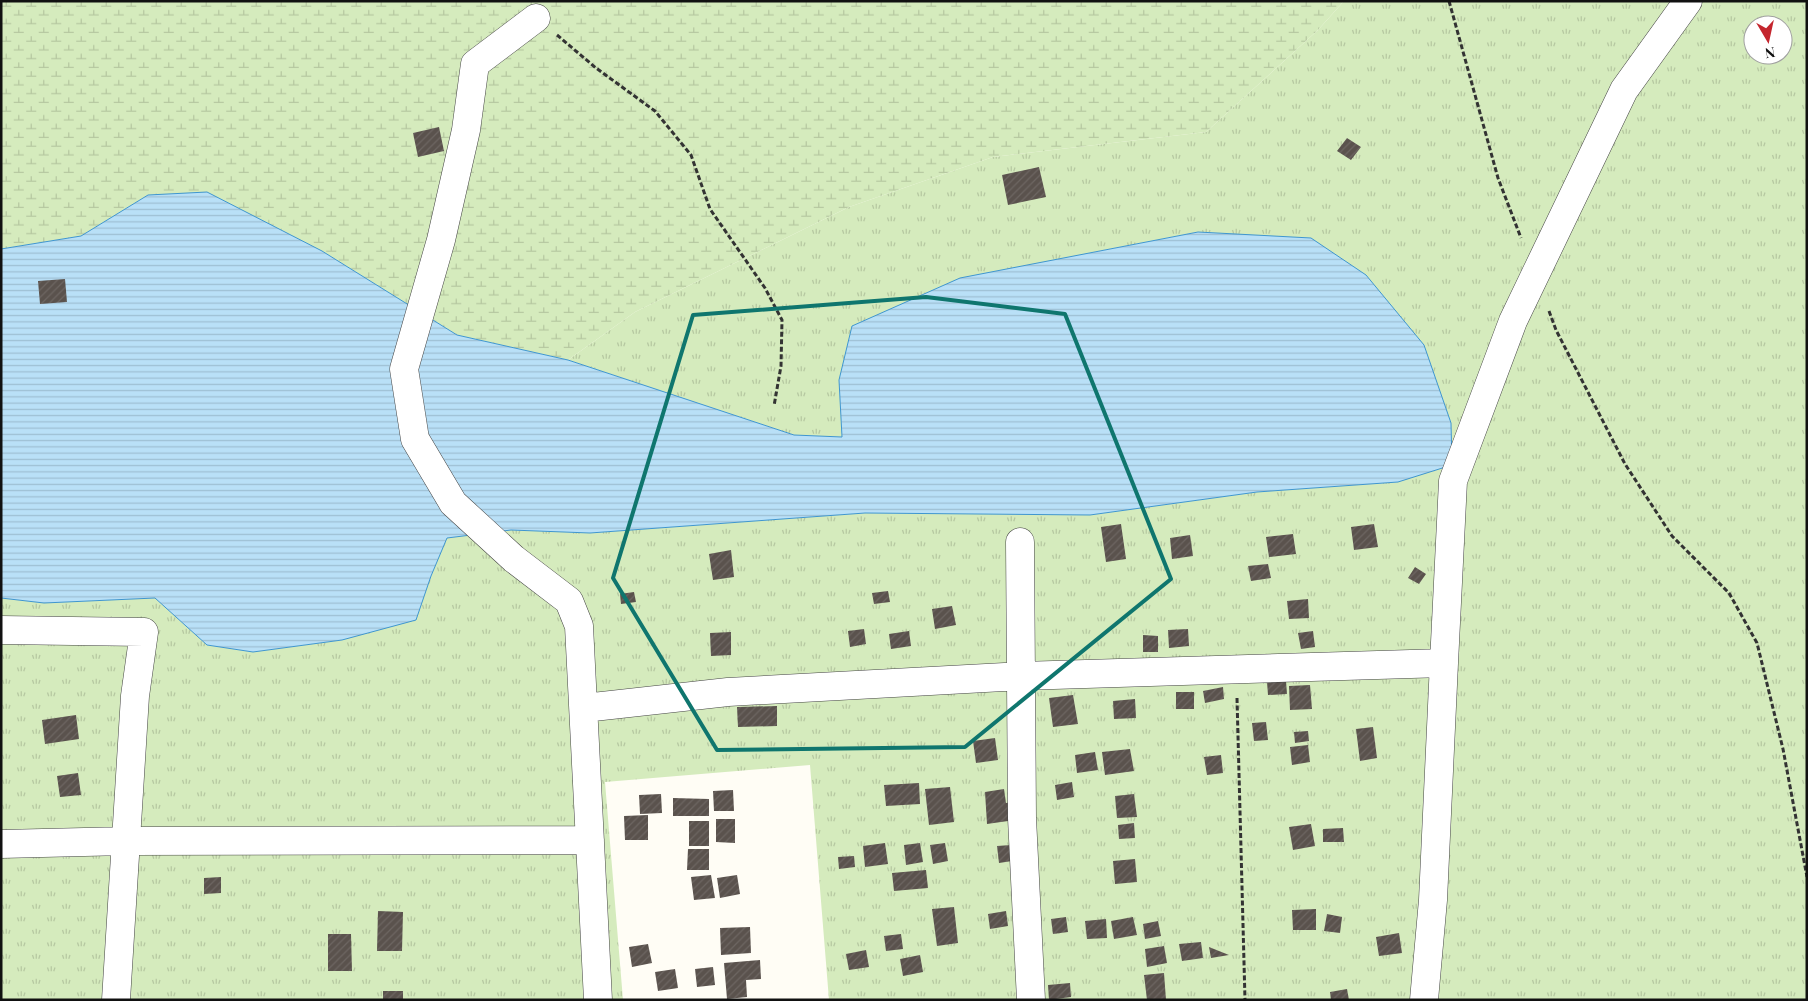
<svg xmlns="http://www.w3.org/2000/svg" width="1808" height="1001" font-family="'Playfair Display',serif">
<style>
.grass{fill:url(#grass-tufts);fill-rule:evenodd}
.wetland{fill:url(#wetland-marsh)}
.water{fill:url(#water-rules);stroke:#3f96cf}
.building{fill:url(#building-hatch)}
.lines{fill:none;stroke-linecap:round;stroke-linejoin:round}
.minor-casing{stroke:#444;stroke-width:29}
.path{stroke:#333;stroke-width:3;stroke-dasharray:5 2.5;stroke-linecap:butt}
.minor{stroke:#fff;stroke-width:28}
.marked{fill:none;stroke:#0f766e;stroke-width:4;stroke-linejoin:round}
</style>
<defs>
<pattern id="grass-tufts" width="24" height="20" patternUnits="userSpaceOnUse" patternTransform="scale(1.25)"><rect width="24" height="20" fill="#d5ebbd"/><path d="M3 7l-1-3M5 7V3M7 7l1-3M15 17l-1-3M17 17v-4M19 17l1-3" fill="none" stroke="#b6c8a1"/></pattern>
<pattern id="wetland-marsh" width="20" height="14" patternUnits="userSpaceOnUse" patternTransform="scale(1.25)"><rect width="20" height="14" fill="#d5ebbd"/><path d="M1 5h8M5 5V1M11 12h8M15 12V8" fill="none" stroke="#b6c8a1"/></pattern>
<pattern id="water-rules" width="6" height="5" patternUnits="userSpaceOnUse" patternTransform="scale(1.25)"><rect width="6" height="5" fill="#b9e0f7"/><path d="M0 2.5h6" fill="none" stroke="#9ebfd3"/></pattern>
<pattern id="building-hatch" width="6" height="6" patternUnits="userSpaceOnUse" patternTransform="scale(1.25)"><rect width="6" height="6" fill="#5a524d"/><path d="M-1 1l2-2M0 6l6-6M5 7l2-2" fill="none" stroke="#6d6662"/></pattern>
</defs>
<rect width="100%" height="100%" fill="#fffdf5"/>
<path class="grass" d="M1344,1H1807V1000H829L810,765L605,782L623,1000H1V598L44,603L155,598L207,645L253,652L342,640L431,576L446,538L511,530L590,533L865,513L1090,515L1257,492L1398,482L1198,232L1089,253L839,380L842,437L794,435L568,360L635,312L849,207L993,157L1206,132L1318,30ZM1753,25H1783V55H1753Z"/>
<path class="wetland" d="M1,1H1344L1318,30L1206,132L993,157L849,207L635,312L568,360L457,335L322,251L148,195L81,236L1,249Z"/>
<path class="water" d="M207,192L322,251L457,335L568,360L794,435L842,437L839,380L852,326L960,278L1198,232L1311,238L1366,275L1424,345L1451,423L1452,465L1398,482L1257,492L1090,515L865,513L590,533L511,530L447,538L431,576L416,620L342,640L253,652L207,645L155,598L44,603L1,598V249L81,236L148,195Z"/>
<path class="building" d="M439,127L444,151L418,157L413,133Z
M1347,138L1361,147L1351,160L1337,151Z
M1039,167L1046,197L1008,205L1002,175Z
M65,279L67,302L40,304L38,281Z
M1121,524L1126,559L1106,562L1101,527Z
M1374,524L1378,547L1354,550L1351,527Z
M1293,534L1296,554L1269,557L1266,537Z
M1190,535L1193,556L1172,559L1170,538Z
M731,550L734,577L713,580L709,554Z
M1268,564L1271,578L1251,581L1248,566Z
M1415,567L1426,574L1419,584L1408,578Z
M888,591L890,602L874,604L872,593Z
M634,592L636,602L621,604L620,594Z
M1308,599L1309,618L1289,619L1287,601Z
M952,606L956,625L935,629L932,609Z
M864,629L866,644L850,647L848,631Z
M1188,629L1189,646L1169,648L1168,630Z
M909,631L911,646L891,649L889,634Z
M1313,631L1315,647L1301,649L1298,633Z
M731,632V655L711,656L710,633Z
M1143,635L1158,636V652H1143Z
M1286,681L1287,694L1268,695L1267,682Z
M1310,685L1312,709L1290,710L1289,686Z
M1223,687L1224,699L1205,703L1203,691Z
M1176,692H1194V709H1176Z
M1073,695L1078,724L1053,727L1049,698Z
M1135,699L1136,718L1114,719L1113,701Z
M777,706V726L738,727L737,707Z
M76,715L79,739L45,744L42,720Z
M1266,722L1268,740L1254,741L1252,723Z
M1373,727L1377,758L1360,761L1356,729Z
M1308,731L1309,741L1295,743L1294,732Z
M995,738L998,760L976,763L973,741Z
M1308,745L1310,762L1292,765L1290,747Z
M1130,749L1134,771L1105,775L1102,752Z
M1095,752L1098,770L1077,773L1075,755Z
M1221,755L1223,773L1207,775L1204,757Z
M78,773L81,795L60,797L57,776Z
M1072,782L1074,797L1057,800L1055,785Z
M919,783L920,804L886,806L884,785Z
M950,787L954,822L929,825L925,789Z
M1004,789L1006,803L1013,802L1015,820L987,824L985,792Z
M733,790L734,811H714L713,791Z
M661,794L662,813L640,814L639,795Z
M1134,794L1137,817L1117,818L1115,796Z
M673,798L709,799V816H673Z
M648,815V840H625L624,816Z
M716,819H735V843L716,842Z
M689,821H709V846H689Z
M1134,823L1135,838L1119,839L1118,825Z
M1311,824L1315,846L1293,850L1289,827Z
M1343,828L1344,842H1323V829Z
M885,843L888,864L865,867L863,846Z
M920,843L923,862L906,865L904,845Z
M945,843L948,861L933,864L930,845Z
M1011,845L1012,861L999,863L997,846Z
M688,849H709V870H687Z
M854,856L855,867L839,869L838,857Z
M1135,859L1137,882L1115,884L1113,861Z
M926,870L928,888L894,891L892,873Z
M711,875L715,898L694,900L691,877Z
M737,875L740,894L720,898L717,878Z
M221,877V893L204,894V878Z
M954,907L958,943L937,946L932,909Z
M1316,909V930H1293L1292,910Z
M378,911L403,912L402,951H377Z
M1006,911L1008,926L990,929L988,914Z
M1327,914L1342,917L1340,933L1324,931Z
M1066,917L1068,932L1053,934L1051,919Z
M1133,917L1137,935L1114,939L1111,921Z
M1106,919L1107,938L1087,939L1085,921Z
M1158,921L1161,936L1145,939L1143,924Z
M750,927L751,953L721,955L720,928Z
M1399,933L1402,953L1379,956L1376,937Z
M328,934H351L352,971H328Z
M901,934L903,949L886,951L884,936Z
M1201,942L1203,958L1182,961L1179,944Z
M648,944L652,963L632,967L629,947Z
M1164,946L1167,963L1147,967L1145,949Z
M1209,947L1229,955L1211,958Z
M866,950L869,967L849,970L846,954Z
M920,955L923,972L903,976L900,959Z
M760,960L761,979L746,980L747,997L727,999L724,963Z
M713,967L715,985L697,987L695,969Z
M675,969L678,988L658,991L655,972Z
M1164,973L1166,1000H1147L1144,975Z
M1070,983L1071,997L1049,1000L1048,985Z
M1347,989L1349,1000H1331L1330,992Z
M383,991H403V1000H383Z"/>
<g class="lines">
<defs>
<path id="minor" d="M536,18L475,64L466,130L441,240L404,369L415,439L453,503L514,559L569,601L579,626L598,1000
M1020,542L1022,818L1031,1000
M1,630L144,632L135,696L116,1000
M584,708L728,692L1021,676L1444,663L1453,481L1513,321L1624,90L1688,1
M1,844L126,841L590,840
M1424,1000L1433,900L1444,663"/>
</defs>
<use href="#minor" class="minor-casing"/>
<path class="path" d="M1449,1L1498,178L1521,238
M557,35L596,68L655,111L691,155L710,209L765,288L782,320L781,366L774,406
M1549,311L1556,330L1625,464L1672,536L1729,593L1757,643L1783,749L1807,877
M1237,698L1245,1000"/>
<use href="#minor" class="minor"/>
</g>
<path class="marked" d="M926,297L1065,314L1171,579L965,747L717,750L613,578L693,315Z"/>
<rect width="1808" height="1001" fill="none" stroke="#111111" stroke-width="5"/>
<g transform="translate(1768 40) rotate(171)"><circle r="24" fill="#ffffff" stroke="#a0a0a0"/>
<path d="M0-4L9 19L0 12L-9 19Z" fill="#c4262e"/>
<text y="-8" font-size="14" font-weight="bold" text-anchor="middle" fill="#111111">N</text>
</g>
</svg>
